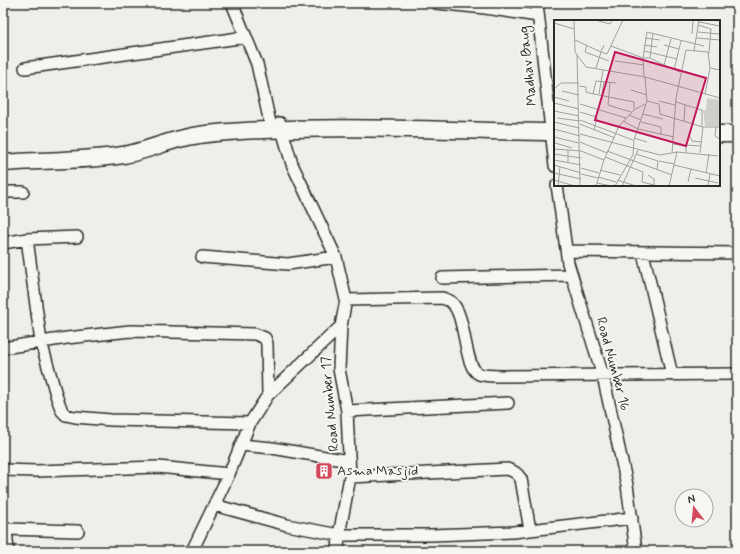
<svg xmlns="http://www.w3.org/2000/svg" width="740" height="554" font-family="Mynerve,sans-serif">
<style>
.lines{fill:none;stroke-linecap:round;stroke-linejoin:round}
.minor-casing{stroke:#2b2b2b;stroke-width:14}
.highway-casing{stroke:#2b2b2b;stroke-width:19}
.minor{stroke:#f6f6f2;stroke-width:11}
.highway{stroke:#f6f6f2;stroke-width:16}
.labels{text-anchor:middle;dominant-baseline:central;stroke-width:4;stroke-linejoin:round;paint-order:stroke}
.street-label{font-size:14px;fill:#2b2b2b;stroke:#f6f6f2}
.poi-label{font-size:14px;fill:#2b2b2b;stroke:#f6f6f2;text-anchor:start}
.inset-road{fill:none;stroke:#a0a09e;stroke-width:1}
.view{fill:#c2185b;fill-opacity:0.15;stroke:#c2185b;stroke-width:2}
.inset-edge{fill:none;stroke:#2b2b2b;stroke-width:2}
</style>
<rect width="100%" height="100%" fill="#eeeeea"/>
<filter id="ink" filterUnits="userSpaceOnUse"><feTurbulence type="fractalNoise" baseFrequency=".025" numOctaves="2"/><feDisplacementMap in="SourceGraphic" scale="8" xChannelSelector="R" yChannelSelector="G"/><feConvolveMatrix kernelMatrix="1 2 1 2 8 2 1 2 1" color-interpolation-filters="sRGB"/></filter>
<g filter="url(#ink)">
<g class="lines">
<defs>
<path id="minor" d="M232,3L257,64L270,123
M436,3L485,8L538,16
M537,3L555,166
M25,68L246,37
M280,123L292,164L336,257L346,300L341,326L339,369L347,411L350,477L339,535L338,551
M557,185L568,263L603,376L627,485L636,551
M3,192H23
M27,239L41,342L57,398L62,411L66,415L75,417L111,420L250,423
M3,243L27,239L77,237
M567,251L737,253
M643,253L672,375
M202,257L288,264L336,257
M442,278L572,275
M346,300L442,298C445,299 449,300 451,302C467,315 463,367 479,374C485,376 494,376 501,376L737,374
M3,348L67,338L130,331L255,334L265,338L267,344L268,395
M347,411L508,403
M241,445L272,448L349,461
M3,470L36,471L158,467L229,474
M350,477L507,469C514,471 517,473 521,479L530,530
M214,505L287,525L339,535H431L513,532L632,518
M3,529H6L8,551
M6,529L78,531
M192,551L229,474L250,423L268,395L341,326"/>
<path id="highway" d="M719,134H737
M3,163C43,160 84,161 123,155C144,152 164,142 184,138C199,134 214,133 229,132C338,124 446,131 555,132"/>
</defs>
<use href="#minor" class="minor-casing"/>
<use href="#highway" class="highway-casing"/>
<use href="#minor" class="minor"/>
<use href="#highway" class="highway"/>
</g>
</g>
<defs>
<symbol id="building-square" viewBox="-11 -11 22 22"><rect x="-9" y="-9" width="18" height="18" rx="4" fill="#d1495b" stroke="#f6f6f2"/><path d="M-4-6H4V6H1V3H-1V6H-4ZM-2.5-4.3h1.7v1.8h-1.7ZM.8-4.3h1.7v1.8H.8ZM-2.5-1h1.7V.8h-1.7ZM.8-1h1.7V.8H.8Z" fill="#fff"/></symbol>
</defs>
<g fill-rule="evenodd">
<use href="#building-square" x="314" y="461" width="20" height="20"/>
</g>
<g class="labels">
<g class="street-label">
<text transform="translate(528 66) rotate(-96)">Madhav Baug</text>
<text transform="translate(613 364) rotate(75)">Road Number 16</text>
<text transform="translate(330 404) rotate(-95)">Road Number 17</text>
</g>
<g class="poi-label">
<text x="337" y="471">Asma Masjid</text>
</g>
</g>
<g transform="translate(554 20)">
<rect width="166" height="166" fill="#eeeeea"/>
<path d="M153,78L166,80V106H151L149,90H152Z" fill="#cececa"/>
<path class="inset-road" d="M20,0L21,32L32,47L91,57L166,78M41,0L56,4L58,0M152,0L166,1M145,2L166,6M0,3L20,9M144,5L157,9L155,33M144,12L165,14M138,14L139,0M91,18L106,20M143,18L166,20M117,19L110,45L126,52M21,20L47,32L42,48M33,25L31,32L55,41M50,25L47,32L53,34L69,0M90,25L103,27M110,25L125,29M57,26L89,38L93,12L150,26M90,31L123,39M140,31L145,0M23,35L26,166M96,38L110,45M61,41L90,45M120,50L127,21M90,56L89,38H96L99,13M56,62L54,85L77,92M25,66L32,67V72L35,73L80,82V89M0,69L7,63H25M77,70L93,75M8,71L25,75M39,74L42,61L62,63M45,74L49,50M48,74L50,61M151,74L156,48L166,50M0,77L15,81M93,81L105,84L106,94L149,107L146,133M105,81L121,85M122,82L148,90V106M0,83L25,89M26,84L72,98M0,91L25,96M26,92L43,97L40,110M89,94L109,99M75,95L87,100M3,98L26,101M26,100L79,120M69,101L84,109L120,117M130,101L131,85M0,102L25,108M87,102L107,107V115M26,104L61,118M149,107H166M162,107L161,116L166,119M0,109L26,116M26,114L106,135L123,132L164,136M135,115L138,121L148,122M0,117L25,123M80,118L93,122M26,122L53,133M1,123L18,128M119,124L132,126V133M131,125L147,126M0,129L27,131L50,140M53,131L118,155M118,133L122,78L132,30L154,32L156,48M0,134L27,138M82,134L104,141L103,150M51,137L89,152L88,162L100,165V159L94,155M0,140L27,145M105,141L120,144M14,143V130M0,145L27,153M120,145L166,156M27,148L45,153M46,150L66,155M0,153L27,159M152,153L155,134M27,154L44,158M44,157L62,162M141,158L164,163M0,160L21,166M63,160L82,166M134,162L137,149M43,163L57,166M4,166L6,146M42,166L50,140L65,106L80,90L91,84M61,166L79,135L80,120L93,81L91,57M68,166L84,130M115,166L123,132M154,166L156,154"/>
<path class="view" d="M61,32L152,58L132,126L41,100Z"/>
<rect width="166" height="166" class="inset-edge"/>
</g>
<rect width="740" height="554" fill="none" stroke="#f6f6f2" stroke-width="16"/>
<rect x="8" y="8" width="724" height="538" fill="none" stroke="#2b2b2b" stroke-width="1.5" filter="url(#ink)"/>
<g transform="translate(694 508) rotate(344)"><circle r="19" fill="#f6f6f2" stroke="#a5a5a2"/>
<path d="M0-3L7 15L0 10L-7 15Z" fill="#d1495b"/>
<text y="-6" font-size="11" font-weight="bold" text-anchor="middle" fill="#2b2b2b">N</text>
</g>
</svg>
